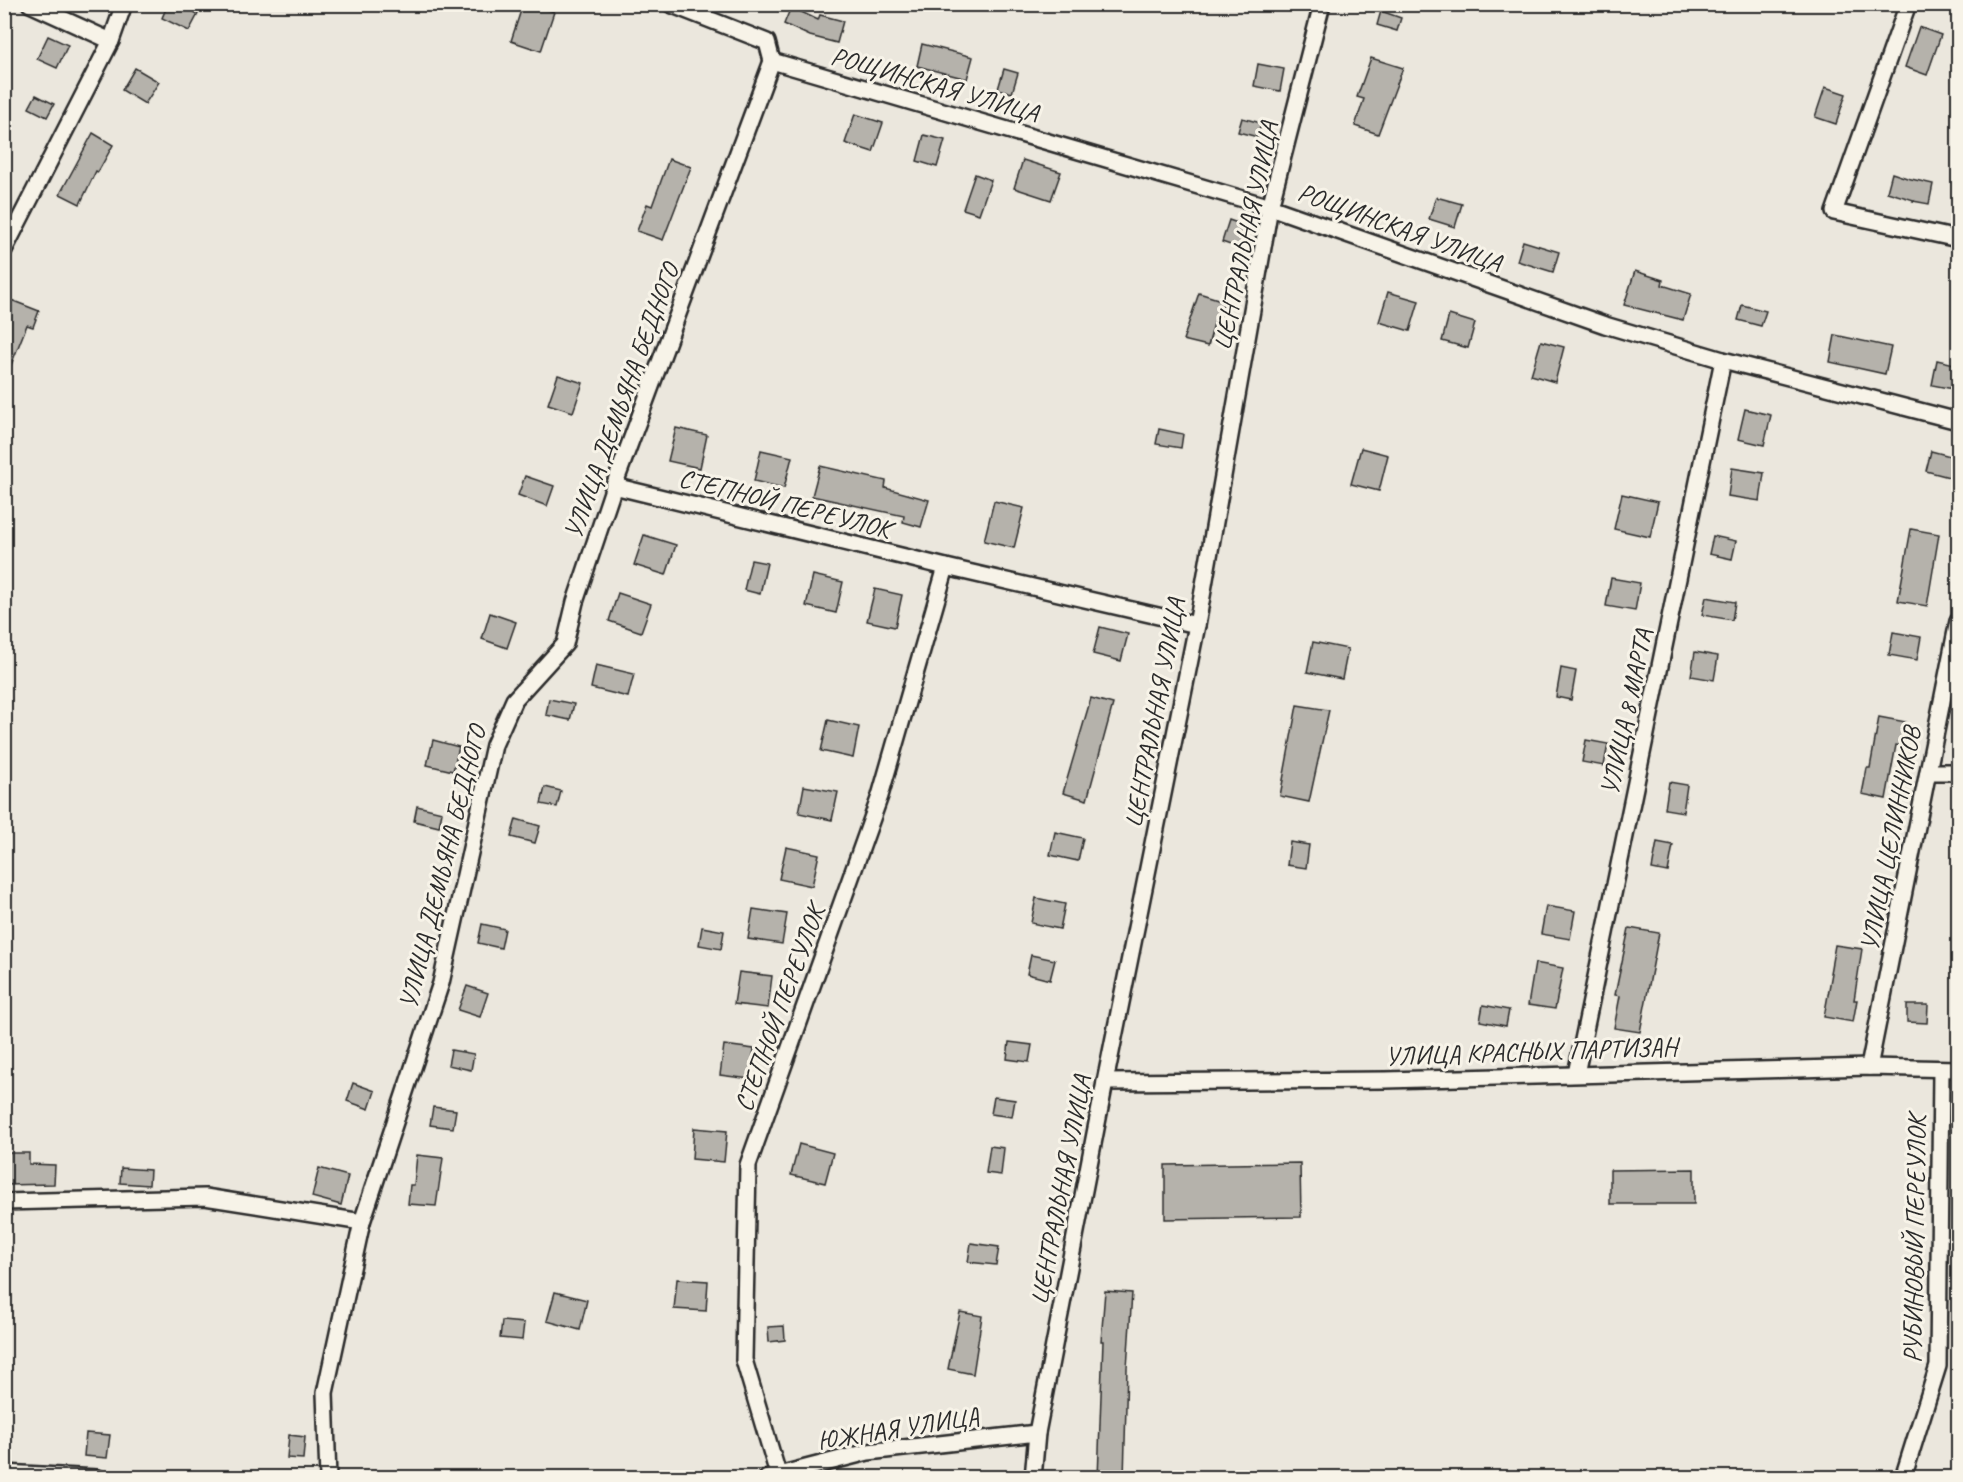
<svg xmlns="http://www.w3.org/2000/svg" width="1963" height="1482" font-family="Caveat,sans-serif">
<rect width="100%" height="100%" fill="#ebe7dd"/>
<filter id="ink" filterUnits="userSpaceOnUse"><feTurbulence type="fractalNoise" baseFrequency=".0167" numOctaves="2"/><feDisplacementMap in="SourceGraphic" scale="12" xChannelSelector="R" yChannelSelector="G"/><feConvolveMatrix kernelMatrix="1 2 1 2 8 2 1 2 1" color-interpolation-filters="sRGB"/></filter>
<g filter="url(#ink)">
<g fill="#b5b2ab" stroke="#2b2b2b" stroke-width="1.5">
<path d="M168,4h10l20,10 -9,17 -27,-13z"/>
<path d="M523,4h9l22,8 -13,39 -30,-10z"/>
<path d="M791,7l27,13 2,-5 23,6 -6,22 -27,-7 -26,-12z"/>
<path d="M1381,11l20,7 -4,13 -20,-6z"/>
<path d="M1919,27l22,8 -14,40 -22,-8z"/>
<path d="M48,36l20,9 -11,23 -20,-9z"/>
<path d="M922,44l51,13 -6,22 -50,-13z"/>
<path d="M1371,58l32,10 -25,66 -23,-8 9,-27 -7,-2z"/>
<path d="M1258,64l26,5 -4,22 -26,-5z"/>
<path d="M135,68l24,14 -14,22 -23,-14z"/>
<path d="M1004,69l14,4 -6,20 -14,-4z"/>
<path d="M1825,87l21,7 -10,30 -21,-7z"/>
<path d="M36,95l18,9 -7,13 -18,-9z"/>
<path d="M855,114l28,9 -10,29 -28,-9z"/>
<path d="M1242,118l19,5 -3,14 -20,-5z"/>
<path d="M93,133l20,12 -15,27 -2,-1 -16,33 -20,-10z"/>
<path d="M924,135l21,5 -8,27 -20,-6z"/>
<path d="M669,159l22,8 -28,73 -26,-9 10,-27 5,2z"/>
<path d="M1023,160l38,12 -10,28 -37,-12z"/>
<path d="M1892,173l15,5 26,6 -4,20 -16,-3 1,-1 -27,-8z"/>
<path d="M975,174l16,6 -12,34 -16,-5z"/>
<path d="M1436,197l26,7 -7,23 -26,-8z"/>
<path d="M1229,220l17,6 -7,22 -17,-6z"/>
<path d="M1523,241l36,11 -6,20 -36,-11z"/>
<path d="M1635,271l28,9 -1,5 29,9 -8,26 -59,-15z"/>
<path d="M1388,292l31,9 -9,30 -31,-9z"/>
<path d="M1199,293l25,8 -6,20 -3,-1 -7,26 -25,-6z"/>
<path d="M11,300l28,11 -6,16 -6,-2 -22,55 -1,-64z"/>
<path d="M1742,305l24,6 -5,15 -23,-6z"/>
<path d="M1449,315l26,8 -7,25 -26,-7z"/>
<path d="M1835,335l56,12 -6,27 -55,-12z"/>
<path d="M1541,341l23,6 -9,35 -24,-7z"/>
<path d="M1937,360l22,5v25l-27,-5z"/>
<path d="M558,375l25,8 -10,29 -25,-8z"/>
<path d="M1745,409l26,6 -7,30 -26,-6z"/>
<path d="M676,428l31,7 -7,33 -32,-7z"/>
<path d="M1159,429l24,5 -2,14 -25,-4z"/>
<path d="M1361,448l27,7 -9,36 -28,-7z"/>
<path d="M761,450l31,7 -8,31 -30,-7z"/>
<path d="M1931,451l27,7 -5,20 -27,-7z"/>
<path d="M820,466l66,15 -1,7 44,12 -8,27 -18,-5 1,-6 -92,-20z"/>
<path d="M1732,468l32,5 -4,28 -32,-5z"/>
<path d="M525,476l29,10 -7,20 -29,-11z"/>
<path d="M1622,494l36,8 -8,35 -36,-8z"/>
<path d="M994,501l30,7 -10,40 -30,-7z"/>
<path d="M1911,529l28,5 -12,72 -29,-5z"/>
<path d="M644,535l32,10 -10,30 -32,-10z"/>
<path d="M1713,536l23,5 -4,18 -23,-5z"/>
<path d="M751,560l16,3 -7,31 -16,-4z"/>
<path d="M813,575l30,7 -7,31 -30,-7z"/>
<path d="M1611,578l29,5 -5,28 -29,-5z"/>
<path d="M875,589l27,6 -7,32 -28,-6z"/>
<path d="M618,593l33,11 -10,28 -32,-11z"/>
<path d="M1706,597l29,5 -3,18 -30,-5z"/>
<path d="M490,613l26,9 -9,26 -25,-9z"/>
<path d="M1100,627l28,7 -7,27 -28,-7z"/>
<path d="M1893,632l28,5 -4,23 -28,-5z"/>
<path d="M1313,642l35,7 -6,30 -35,-7z"/>
<path d="M1695,652l23,4 -4,24 -23,-4z"/>
<path d="M596,665l38,9 -6,23 -37,-9z"/>
<path d="M1561,668l15,3 -5,29 -15,-3z"/>
<path d="M1091,698l22,6 -26,96 -24,-7z"/>
<path d="M549,699l25,5 -4,16 -24,-5z"/>
<path d="M1297,705l32,5 -20,92 -29,-6z"/>
<path d="M1879,717l27,5 -4,24 -6,-1 -10,54 -24,-5 5,-26h3z"/>
<path d="M828,720l31,7 -6,31 -32,-7z"/>
<path d="M433,740l26,7 -6,24 -26,-6z"/>
<path d="M1586,740l22,4 -4,22 -22,-4z"/>
<path d="M1669,782l18,3 -4,27 -18,-3z"/>
<path d="M804,786l34,6 -6,28 -33,-7z"/>
<path d="M545,787l16,4 -4,16 -16,-3z"/>
<path d="M417,806l25,6 -3,15 -25,-6z"/>
<path d="M516,819l24,7 -5,17 -24,-6z"/>
<path d="M1055,832l28,6 -5,23 -28,-6z"/>
<path d="M1290,842l19,3 -3,23 -19,-3z"/>
<path d="M1657,842l16,3 -5,27 -16,-3z"/>
<path d="M786,847l33,7 -7,32 -33,-7z"/>
<path d="M1036,898l29,6 -5,25 -29,-6z"/>
<path d="M1546,906l29,5 -5,28 -29,-5z"/>
<path d="M753,909l34,5 -5,30 -34,-5z"/>
<path d="M482,924l23,5 -4,19 -23,-5z"/>
<path d="M702,927l22,4 -3,18 -22,-4z"/>
<path d="M1629,928l30,5 -19,99 -26,-4 6,-32 -5,-1z"/>
<path d="M1835,945l27,4 -8,51h3l-4,22 -29,-5 8,-44h-2z"/>
<path d="M1031,955l24,5 -5,20 -23,-6z"/>
<path d="M1535,963l28,5 -8,41 -27,-4z"/>
<path d="M739,972l33,4 -4,32 -34,-4z"/>
<path d="M467,986l21,7 -8,24 -22,-7z"/>
<path d="M1483,1005l26,5 -3,16 -26,-5z"/>
<path d="M1907,1005h21l-1,18 -20,-1z"/>
<path d="M1009,1042l23,3 -3,17 -22,-3z"/>
<path d="M724,1045l30,4 -4,30 -30,-4z"/>
<path d="M451,1050l23,4 -3,16 -23,-5z"/>
<path d="M353,1083l22,8 -6,18 -22,-8z"/>
<path d="M994,1097l21,3 -3,17 -21,-3z"/>
<path d="M433,1107l23,3 -3,18 -23,-3z"/>
<path d="M694,1128l33,3 -3,31 -32,-3z"/>
<path d="M799,1144l34,9 -8,30 -34,-8z"/>
<path d="M990,1146l14,2 -3,27 -15,-2z"/>
<path d="M4,1153h25v11l26,1 -1,19 -50,1z"/>
<path d="M417,1155l26,3 -7,48 -28,-2 2,-19h4z"/>
<path d="M1300,1163l1,54 -136,2v-54z"/>
<path d="M121,1168l29,2 -1,15 -29,-2z"/>
<path d="M319,1168l29,8 -7,29 -29,-8z"/>
<path d="M1694,1169v35h-84v-34z"/>
<path d="M971,1243l28,4 -3,18 -28,-3z"/>
<path d="M677,1279l31,2 -2,30 -32,-2z"/>
<path d="M1105,1291l27,2 -5,75 -3,110h-26l5,-137h-2z"/>
<path d="M555,1292l32,8 -7,30 -33,-9z"/>
<path d="M960,1312l22,4 -9,58 -25,-5z"/>
<path d="M502,1321l22,2 -2,17 -22,-2z"/>
<path d="M784,1326l1,14 -16,2 -1,-15z"/>
<path d="M86,1433l24,2 -3,23 -23,-2z"/>
<path d="M289,1435l16,2 -2,22 -16,-1z"/>
</g>
<g fill="none" stroke-linecap="round" stroke-linejoin="round">
<defs>
<g id="minor">
<path d="M30,4l81,37"/>
<path d="M670,4l97,38 5,19 498,146 335,118 118,35 235,61"/>
<path d="M1908,4l-74,208 124,27"/>
<path d="M4,250l107,-209 13,-37"/>
<path d="M614,486l332,81 251,58"/>
<path d="M1928,772h30"/>
<path d="M1869,1067l89,-446"/>
<path d="M1576,1074l147,-714"/>
<path d="M1105,1082l281,-2 483,-13 89,2"/>
<path d="M4,1202l201,-5 157,25"/>
<path d="M4,1473l94,5"/>
<path d="M778,1474l-34,-114 4,-195 132,-369 66,-229"/>
<path d="M328,1478l-3,-85 37,-171 79,-239 53,-238 20,-45 51,-56 10,-42 39,-116 158,-425"/>
<path d="M767,1478l101,-26 169,-19"/>
<path d="M1033,1478l4,-45 68,-351 92,-457 73,-418 52,-203"/>
<path d="M1903,1478l35,-112 3,-297"/>
</g>
</defs>
<use href="#minor" stroke="#2b2b2b" stroke-width="20"/>
<use href="#minor" stroke="#f7f3e8" stroke-width="15"/>
</g>
</g>
<g text-anchor="middle" stroke-width="6" stroke-linejoin="round" paint-order="stroke">
<g font-size="26" fill="#2b2b2b" stroke="#f7f3e8">
<text transform="translate(935 84) rotate(16)" y="9">РОЩИНСКАЯ УЛИЦА</text>
<text transform="translate(1400 227) rotate(20)" y="9">РОЩИНСКАЯ УЛИЦА</text>
<text transform="translate(1245 236) rotate(-78)" y="9">ЦЕНТРАЛЬНАЯ УЛИЦА</text>
<text transform="translate(621 401) rotate(-70)" y="9">УЛИЦА ДЕМЬЯНА БЕДНОГО</text>
<text transform="translate(785 503) rotate(14)" y="9">СТЕПНОЙ ПЕРЕУЛОК</text>
<text transform="translate(1626 712) rotate(-78)" y="9">УЛИЦА 8 МАРТА</text>
<text transform="translate(1154 713) rotate(-79)" y="9">ЦЕНТРАЛЬНАЯ УЛИЦА</text>
<text transform="translate(1890 839) rotate(-79)" y="9">УЛИЦА ЦЕЛИННИКОВ</text>
<text transform="translate(442 867) rotate(-76)" y="9">УЛИЦА ДЕМЬЯНА БЕДНОГО</text>
<text transform="translate(779 1008) rotate(-70)" y="9">СТЕПНОЙ ПЕРЕУЛОК</text>
<text transform="translate(1531 1051) rotate(-2)" y="9">УЛИЦА КРАСНЫХ ПАРТИЗАН</text>
<text transform="translate(1060 1190) rotate(-79)" y="9">ЦЕНТРАЛЬНАЯ УЛИЦА</text>
<text transform="translate(1914 1239) rotate(-89)" y="9">РУБИНОВЫЙ ПЕРЕУЛОК</text>
<text transform="translate(898 1428) rotate(-9)" y="9">ЮЖНАЯ УЛИЦА</text>
</g>
</g>
<rect width="1963" height="1482" fill="none" stroke="#f7f3e8" stroke-width="24"/>
<rect x="12" y="12" width="1939" height="1458" fill="none" stroke="#2b2b2b" stroke-width="2" filter="url(#ink)"/>
</svg>
